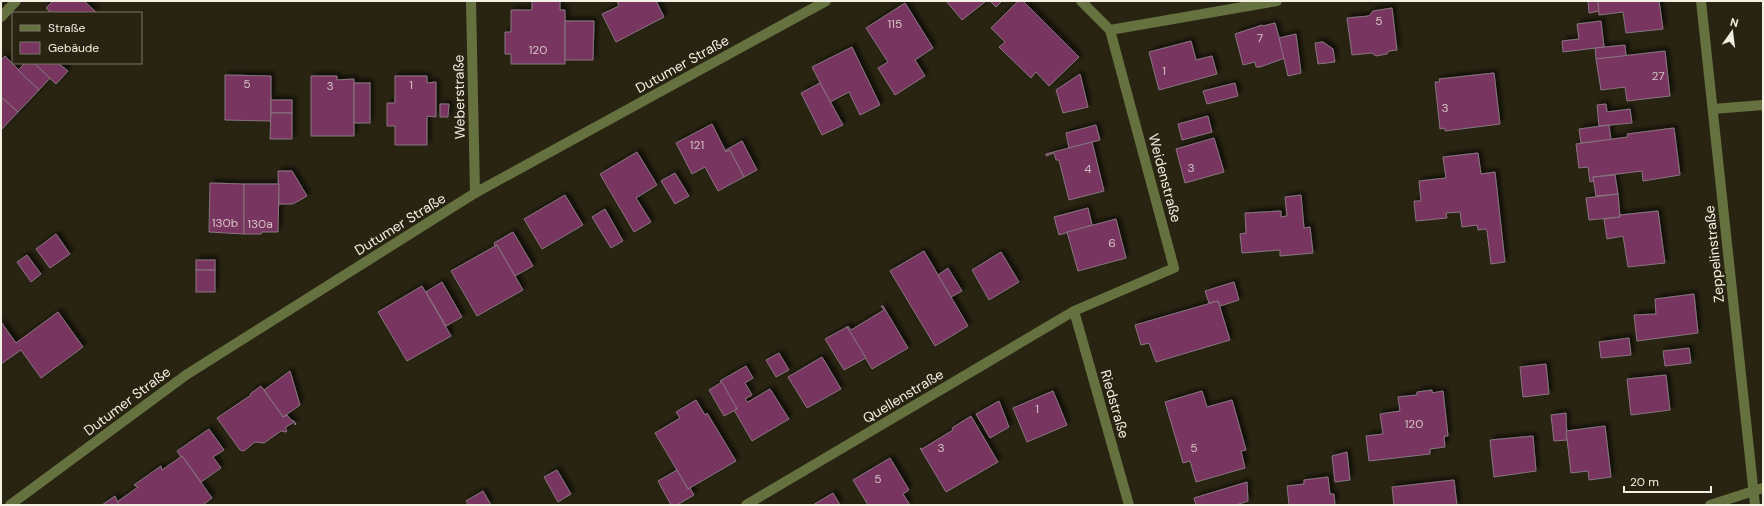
<svg xmlns="http://www.w3.org/2000/svg" width="1764" height="506" font-family="'DM Sans',sans-serif">
<defs>
<filter id="shadow"><feDropShadow dx="3.5" dy="-3.5" stdDeviation="2" flood-color="#0009"/></filter>
</defs>
<rect width="100%" height="100%" fill="#292412"/>
<g fill="#783660" stroke="#897480" filter="url(#shadow)">
<path d="M53,1h31l13,12h-46l-5,-5z"/>
<path d="M532,1h28v9h5v54h-54v-10h-6v-22h6v-22h21z"/>
<path d="M617,1h39l8,16 -48,25 -14,-28 17,-8z"/>
<path d="M946,1h40l-24,19z"/>
<path d="M990,1h12l-6,6z"/>
<path d="M1018,1h5l56,56 -30,29 -13,-14 -5,6 -32,-31 6,-5 -14,-14z"/>
<path d="M1588,1h10l1,10 -10,2z"/>
<path d="M1598,1h61l4,28 -37,4 -3,-21 -24,3z"/>
<path d="M905,3l28,45 -18,12 10,16 -30,19 -17,-27 10,-6 -22,-34z"/>
<path d="M1392,8l5,42 -8,1 -2,3 -11,2 -4,-3 -20,2 -5,-37 22,-2 4,-5z"/>
<path d="M565,21h29l-1,39h-28z"/>
<path d="M1601,21l3,26 -41,5 -1,-11 17,-2 -2,-15z"/>
<path d="M1275,23l10,35 -25,9h-4l-1,-5 -12,3 -8,-31 27,-9 1,1z"/>
<path d="M1296,34l5,39 -13,3 -9,-38z"/>
<path d="M1191,41l5,19 16,-4 5,18 -58,16 -10,-38z"/>
<path d="M1323,42l10,7 2,13 -17,2 -3,-21z"/>
<path d="M1625,45l1,11 -30,3 -1,-11z"/>
<path d="M852,47l28,58 -20,10 -11,-23 -19,10 -18,-35z"/>
<path d="M1665,51l5,45 -43,5 -2,-14 -24,3 -5,-31z"/>
<path d="M5,56l34,34 -21,22 -17,-15v-37z"/>
<path d="M25,63h9l16,15 -11,12 -21,-20z"/>
<path d="M34,63h24l10,8 -12,13z"/>
<path d="M1494,73l6,51 -55,7v-3l-5,1 -5,-47h5l-1,-3z"/>
<path d="M1080,74l8,33 -25,6 -7,-23z"/>
<path d="M225,75l46,1v45l-46,-1z"/>
<path d="M311,76h26v4l17,-1v57h-43z"/>
<path d="M395,76h32v7l9,-1v35l-9,-1v29h-32v-19h-8v-23h8z"/>
<rect x="354" y="83" width="16" height="40"/>
<path d="M820,83l23,42 -21,10 -21,-42z"/>
<path d="M1235,83l3,13 -31,8 -4,-13z"/>
<path d="M1,97l17,15 -17,18z"/>
<rect x="271" y="100" width="21" height="13"/>
<path d="M440,104h9l-1,13h-8z"/>
<path d="M1606,104l1,8 23,-3 2,14 -33,3 -2,-21z"/>
<path d="M271,113h21v26h-22z"/>
<path d="M1208,116l4,16 -30,8 -4,-16z"/>
<path d="M712,124l14,28 4,-2 14,27 -26,14 -13,-24 -13,7 -16,-31z"/>
<path d="M1096,125l4,15 -31,8 -3,-15z"/>
<path d="M1609,125l2,15 -30,3 -2,-14z"/>
<path d="M1674,128l6,47 -37,6 -1,-10 -49,6 1,4 -4,1 -2,-15 -9,1 -3,-24 52,-7 -1,-3z"/>
<path d="M1214,138l10,34 -39,11 -9,-34z"/>
<path d="M742,141l15,29 -13,7 -14,-27 -4,2v-2z"/>
<path d="M1092,142l12,49 -35,9 -10,-40h-3l-2,-7 -8,3v-2z"/>
<path d="M637,152l20,33 -21,13 15,24 -17,10 -34,-58z"/>
<path d="M1478,153l3,21 14,-2 10,90 -14,2 -4,-33 -2,-2 -7,1 -1,-5 -15,2 -2,-15 -14,1 1,5 -31,3 -2,-20h7l-2,-20 27,-3 -3,-21z"/>
<path d="M278,171h14l15,25 -14,8h-14z"/>
<path d="M675,173l14,23 -14,8 -14,-23z"/>
<path d="M1615,175l3,19 -22,2 -3,-19z"/>
<path d="M210,183l34,1v50l-35,-2z"/>
<path d="M244,184h35l-1,48h-16l-1,2h-17z"/>
<path d="M1618,194l2,23 -31,3 -3,-22z"/>
<path d="M565,195l18,30 -41,24 -18,-30z"/>
<path d="M1301,195l3,33 6,-1 3,26 -33,3v-6l-38,3 -2,-19 6,-1 -1,-20 36,-2v6l6,-1 -2,-19z"/>
<path d="M1088,208l4,17 -33,10 -5,-18z"/>
<path d="M605,209l18,32 -12,7 -19,-31z"/>
<path d="M1658,211l7,52 -37,4 -5,-31 -16,3 -3,-20 16,-2v-2z"/>
<path d="M1116,219l10,39 -48,13 -11,-39z"/>
<path d="M513,232l20,34 -18,10 -18,-31 -2,1 -1,-3z"/>
<path d="M56,234l14,20 -20,14 -14,-19z"/>
<path d="M497,245l26,45 -46,26 -26,-45z"/>
<path d="M924,251l44,75 -33,20 -45,-75z"/>
<path d="M1001,252l18,30 -30,18 -17,-30z"/>
<path d="M27,255l14,19 -10,8 -14,-20z"/>
<rect x="196" y="260" width="19" height="10"/>
<path d="M948,268l14,23 -11,6 -13,-22z"/>
<rect x="196" y="270" width="19" height="22"/>
<path d="M442,282l20,35 -16,9 -20,-34z"/>
<path d="M1234,282l5,18 -19,6 -2,-5 -9,2 -4,-12z"/>
<path d="M422,286l29,50 -44,25 -29,-49z"/>
<path d="M1694,294l4,39 -61,8 -3,-26 22,-1 -1,-15z"/>
<path d="M1218,301l12,39 -74,22 -7,-19 -8,2 -6,-20z"/>
<path d="M881,306h2l25,42 -36,21 -25,-42 1,-1 3,4 33,-20z"/>
<path d="M58,312l25,35 -42,31 -20,-28 -20,14v-42l15,21z"/>
<path d="M847,327l19,31 -22,12 -19,-31z"/>
<path d="M1629,338l2,17 -30,3 -2,-16z"/>
<path d="M1689,348l2,15 -26,3 -2,-15z"/>
<path d="M779,353l10,17 -13,7 -10,-17z"/>
<path d="M822,357l19,32 -34,19 -19,-31z"/>
<path d="M1546,364l3,30 -26,3 -3,-30z"/>
<path d="M746,366l7,12 -8,5 7,12 -7,4 3,3 22,-13 19,30 -37,22 -18,-31 3,-1 -17,-28z"/>
<path d="M290,371l10,34 -17,12 -19,-27z"/>
<path d="M1666,375l4,35 -39,5 -4,-36z"/>
<path d="M722,382l15,27 -13,7 -15,-26z"/>
<path d="M261,386l22,31 4,-2 5,6 1,-1 3,4 -1,1 -1,-3 -9,6 2,3 -1,1 -5,-1 -17,12 -9,-1 -11,9 -4,-1 -23,-32 34,-23 -1,-1z"/>
<path d="M1432,390v3l11,-2 5,45h-4l1,11 -15,2v5l-61,7 -3,-25 17,-2 -3,-20 20,-3 -2,-14 19,-2v-3z"/>
<path d="M1053,391l14,34 -40,17 -14,-34z"/>
<path d="M1202,391l5,16 25,-7 14,50 -5,1 4,17 -49,14 -6,-21 -7,2 -18,-61z"/>
<path d="M696,400l9,15 2,-2 29,48 -48,28 -33,-56 25,-15 -4,-6z"/>
<path d="M999,401l10,26 -19,11 -14,-24z"/>
<path d="M1566,413l1,27 -13,1 -3,-26z"/>
<path d="M971,416l27,46 -52,30 -26,-44 2,1 31,-19 -1,-2z"/>
<path d="M1605,426l6,51 -22,3 -1,-9 -17,2 -5,-42z"/>
<path d="M209,429l15,21 -11,7 8,11 -20,14 -19,-26 -1,1 -4,-6z"/>
<path d="M1533,436l3,35 -42,6 -4,-37z"/>
<path d="M1347,452l3,28 -15,2 -3,-26z"/>
<path d="M182,456l30,42 -9,7h-84l-2,-3 21,-15 -4,-2 27,-19 1,4z"/>
<path d="M890,458l19,32 -6,4 7,11h-42l-15,-25z"/>
<path d="M557,470l14,24 -13,8 -14,-25z"/>
<path d="M677,470l11,19 2,-1 4,7 -17,10h-6l-13,-24z"/>
<path d="M1328,477l2,17h4l1,11h-46l-2,-19 17,-2v-4z"/>
<path d="M1454,480l3,25h-63l-2,-18z"/>
<path d="M1247,482l1,19 -12,4h-40l-2,-7z"/>
<path d="M483,491l8,14h-22l-3,-4z"/>
<path d="M833,493l7,12h-27z"/>
<path d="M115,496l4,9h-17z"/>
</g>
<g fill="none" stroke-linecap="round" stroke-linejoin="round">
<path stroke="#657240" stroke-width="10" d="M1713,109l50,-4"/>
<g stroke="#657240" stroke-width="10">
<path d="M471,1l4,192"/>
<path d="M1701,1l54,504"/>
<path d="M1,17l15,-16"/>
<path d="M1110,30l167,-29"/>
<path d="M1074,311l55,194"/>
<path d="M10,505l176,-130 289,-182 351,-192"/>
<path d="M746,505l328,-194 100,-43 -64,-238 -29,-29"/>
<path d="M1710,505l53,-17"/>
</g>
</g>
<g text-anchor="middle" stroke-width="3.5" stroke-linejoin="round" paint-order="stroke">
<g font-size="12" fill="#d4c2c3">
<text x="1379" y="25">5</text>
<text x="895" y="28">115</text>
<text x="1260" y="42">7</text>
<text x="538" y="54">120</text>
<text x="1164" y="75">1</text>
<text x="1658" y="80">27</text>
<text x="247" y="88">5</text>
<text x="411" y="89">1</text>
<text x="330" y="90">3</text>
<text x="1445" y="112">3</text>
<text x="697" y="149">121</text>
<text x="1191" y="172">3</text>
<text x="1088" y="173">4</text>
<text x="225" y="227">130b</text>
<text x="260" y="228">130a</text>
<text x="1112" y="247">6</text>
<text x="1037" y="413">1</text>
<text x="1414" y="428">120</text>
<text x="941" y="452">3</text>
<text x="1194" y="452">5</text>
<text x="878" y="483">5</text>
</g>
<g font-size="14" fill="#f3f0e4" stroke="#292412">
<text transform="translate(682 64) rotate(-29)" y="5">Dutumer Straße</text>
<text transform="translate(459 97) rotate(-91)" y="5">Weberstraße</text>
<text transform="translate(1165 178) rotate(75)" y="5">Weidenstraße</text>
<text transform="translate(400 224) rotate(-32)" y="5">Dutumer Straße</text>
<text transform="translate(1714 254) rotate(-96)" y="5">Zeppelinstraße</text>
<text transform="translate(903 396) rotate(-31)" y="5">Quellenstraße</text>
<text transform="translate(127 401) rotate(-37)" y="5">Dutumer Straße</text>
<text transform="translate(1115 404) rotate(74)" y="5">Riedstraße</text>
</g>
</g>
<rect width="1764" height="506" fill="none" stroke="#f3f0e4" stroke-width="4"/>
<rect x="12" y="12" width="130" height="52" fill="#292412" stroke="#7a7666"/>
<rect x="20" y="25" width="20" height="6" fill="#657240" stroke="#7a7666"/>
<text x="48" y="32" font-size="12" fill="#f3f0e4">Straße</text>
<rect x="20" y="42" width="20" height="12" fill="#783660" stroke="#7a7666"/>
<text x="48" y="52" font-size="12" fill="#f3f0e4">Gebäude</text>
<g transform="translate(1732 32) rotate(14)" stroke="#292412" stroke-width="3" paint-order="stroke">
<path d="M0-3L7 15L0 10L-7 15Z" fill="#f3f0e4"/>
<text y="-6" font-size="11" font-weight="bold" text-anchor="middle" fill="#f3f0e4">N</text>
</g>
<path d="M1624 486v6h87v-6" fill="none" stroke="#f3f0e4" stroke-width="2"/>
<text x="1630" y="486" font-size="12" fill="#f3f0e4" stroke="#292412" stroke-width="3" paint-order="stroke">20 m</text>
</svg>
